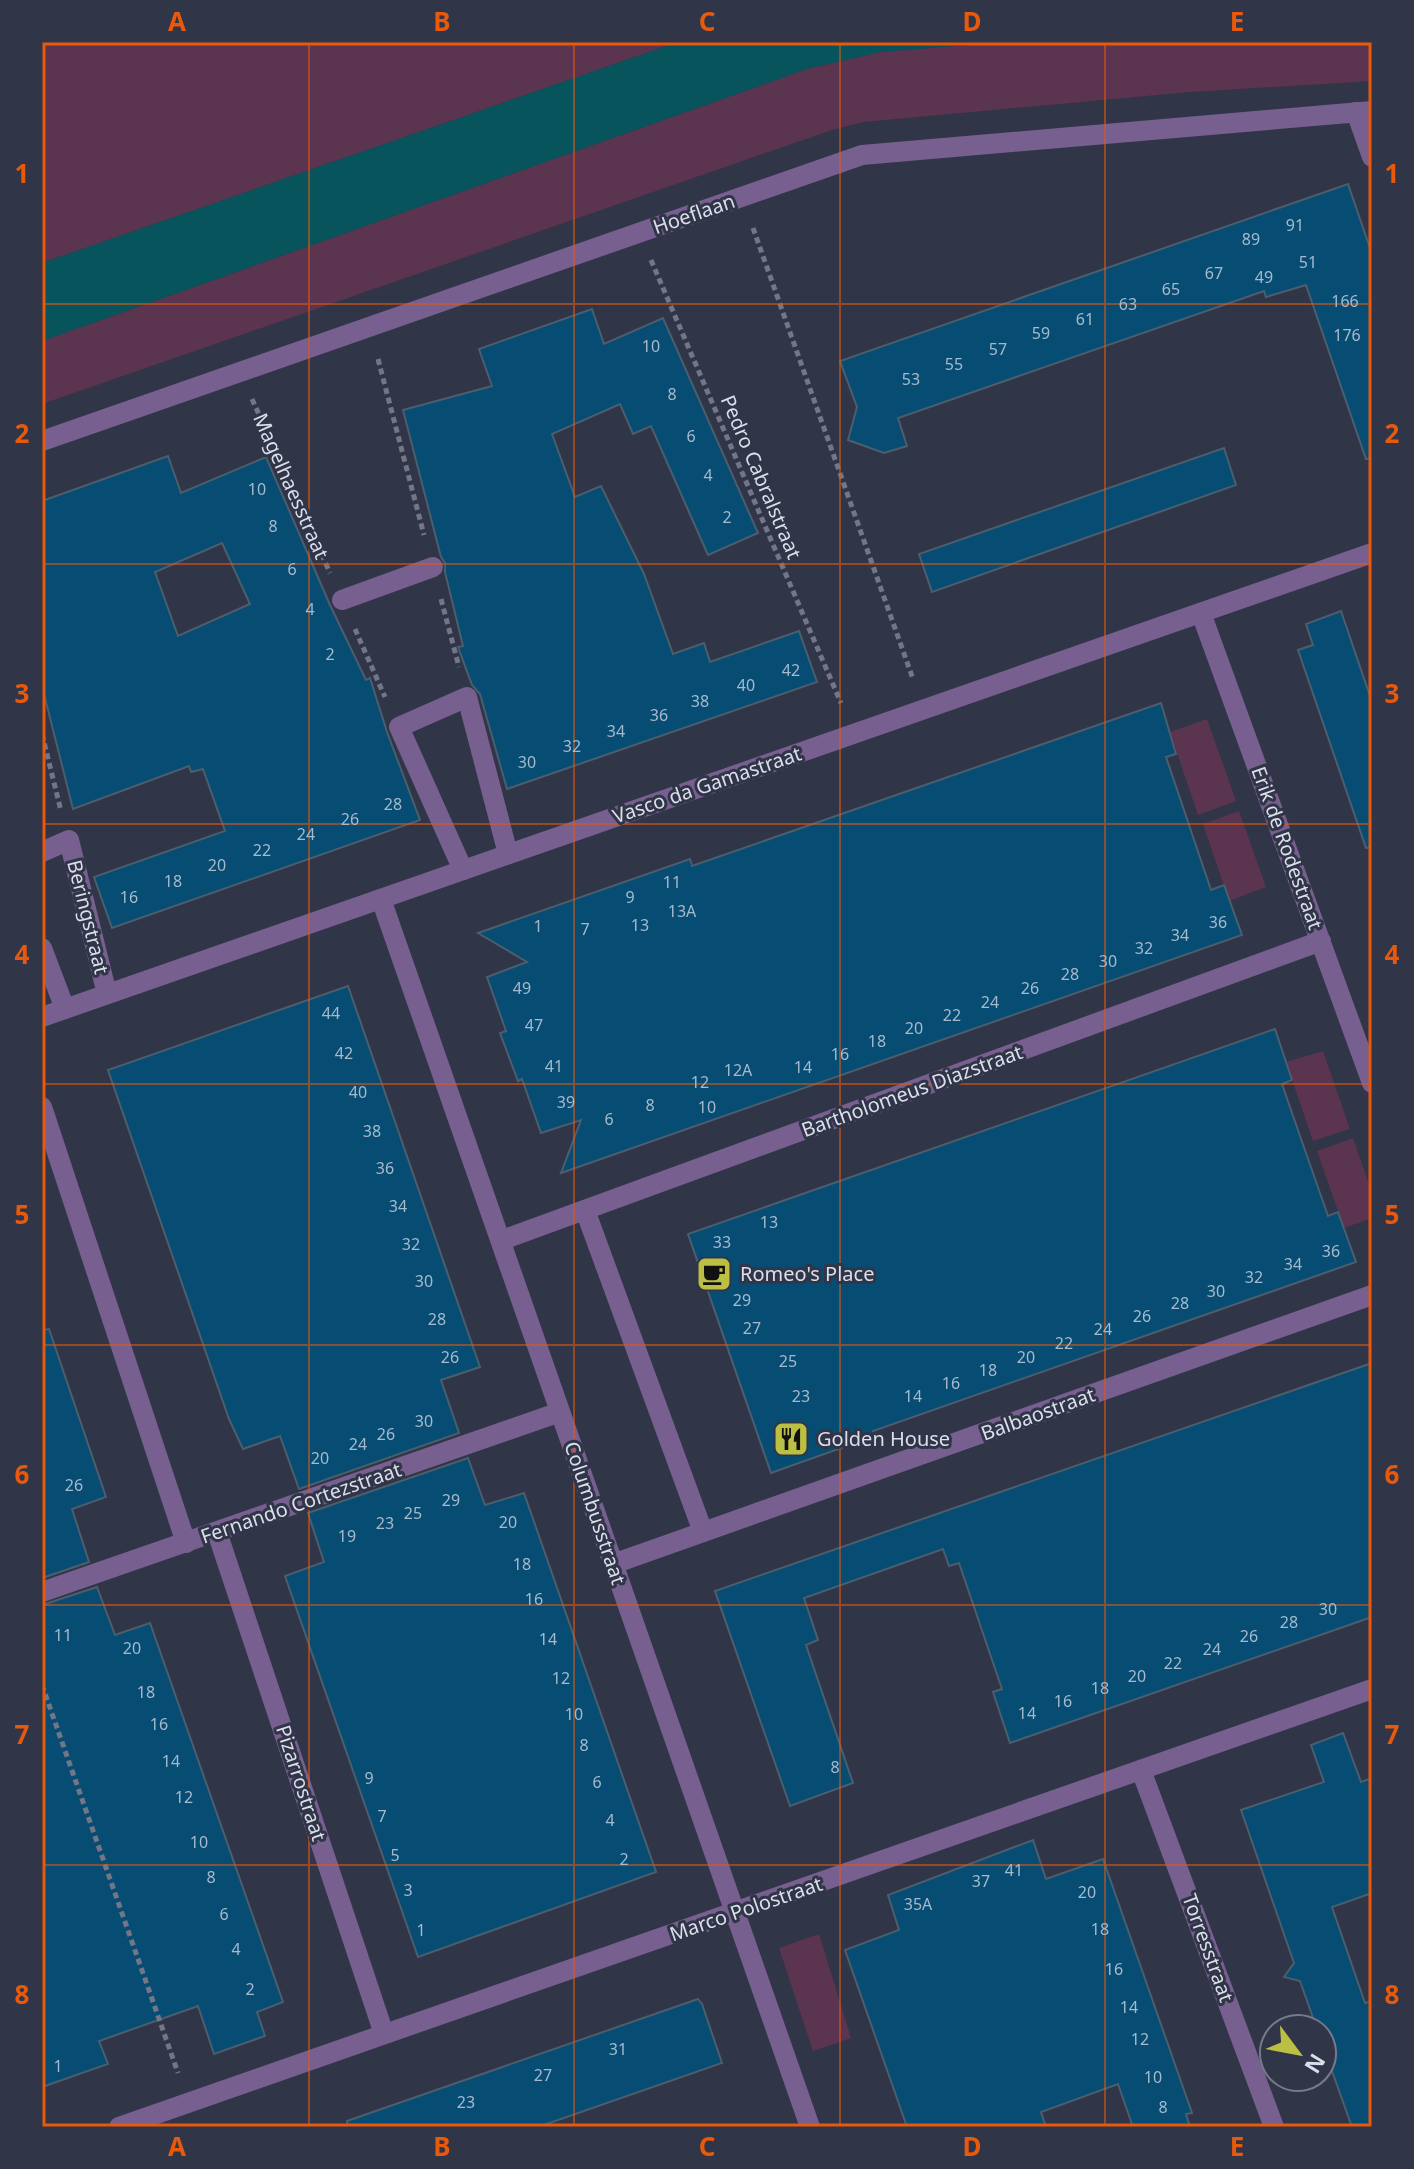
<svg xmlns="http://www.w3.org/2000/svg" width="1414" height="2169" font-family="'Noto Sans',sans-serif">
<rect width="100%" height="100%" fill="#313548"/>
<g fill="#5b344f">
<path d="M42,42h636l-636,221z"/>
<path d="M1003,42h369v39l-182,11 -327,30 -31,8 -790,274v-63l765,-272 73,-17z"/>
<path d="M1207,719l29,82 -38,14 -28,-83z"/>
<path d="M1239,811l27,76 -37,14 -26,-77z"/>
<path d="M1323,1051l27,78 -37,12 -27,-79z"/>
<path d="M1353,1138l19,55v25l-28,10 -27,-77z"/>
<path d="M819,1934l32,104 -38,13 -34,-103z"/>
</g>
<path fill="#08545d" d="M678,42h325l-123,10 -73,17 -765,272v-78z"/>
<g fill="#074c73" stroke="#4b5e6d" stroke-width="2" fill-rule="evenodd">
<path d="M1348,184l24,70v204l-6,1 -60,-174 -40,12 -2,-6 -366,127 9,28 -23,7 -36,-13 9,-33 -17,-46z"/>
<path d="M592,309l12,35 59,-26 95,215 -50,22 -57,-129 -18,8 -13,-30 -68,30 23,63 26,-11 43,88 29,80 31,-11 6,19 89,-31 18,51 -310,107 -27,-95 -8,-9 -14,-38 5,-1 -18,-74v-9l-4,-6 -38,-147 89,-24 -13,-37z"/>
<path d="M1224,448l12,37 -304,107 -13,-38z"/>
<path d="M168,456l13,37 85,-36 64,148 36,75 4,-2 17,54 33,88 -308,108 -18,-51 131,-46 -22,-62 -12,3 -2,-6 -116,43 -31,-123v-185zM222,543l28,61 -72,32 -23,-64z"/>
<path d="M1341,611l31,91v145l-6,1 -68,-198 15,-5 -7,-21z"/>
<path d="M1161,703l15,51 -10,3 45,133 13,-5 18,50 -681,238 20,-53 -40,13 -19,-54 -4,2 -18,-48 6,-2 -19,-54 40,-15 -49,-29 212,-74 2,7z"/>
<path d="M348,986l132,381 -39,13 18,53 -160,56 -19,-53 -37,13 -14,-30 -121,-349z"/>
<path d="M1275,1029l17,51 -10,4 18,52 28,80 10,-4 18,50 -483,169 2,5 -104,37 -83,-239z"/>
<path d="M49,1329l57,168 -34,12 17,53 -47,16v-248z"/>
<path d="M1372,1363v254l-362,126 -17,-51 9,-3 -43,-126 -10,3 -6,-17 -139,49 14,42 -12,5 47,138 -63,23 -75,-215z"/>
<path d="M468,1458l17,47 39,-12 132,379 -238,85 -133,-381 39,-14 -16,-49z"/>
<path d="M97,1587l18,48 35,-12 133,379 -26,10 8,24 -51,18 -16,-48 -99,35 9,23 -66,23v-482z"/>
<path d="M1343,1733l18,49 11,-4v115l-40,14 33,96 7,-2v126h-20l-30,-84v-14h-5l-17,-48 -16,-4 10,-14 -53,-153 83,-28 -13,-37z"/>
<path d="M1033,1840l13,39 57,-20 89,254 -6,1 4,13h-57l-15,-43 -77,28 5,15h-139l-62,-177 54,-20 -11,-35z"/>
<path d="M698,1999l4,5 20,59 -184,64h-190l-1,-6z"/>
</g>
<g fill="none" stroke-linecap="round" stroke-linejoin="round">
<g stroke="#737687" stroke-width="5" stroke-dasharray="6 4" stroke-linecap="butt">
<path d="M753,228l160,451"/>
<path d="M651,260l190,443"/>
<path d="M378,359l46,176"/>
<path d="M252,399l78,174"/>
<path d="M441,599l18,68"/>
<path d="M355,629l30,68"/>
<path d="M42,734l19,77"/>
<path d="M42,1685l136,388"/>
</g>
<g stroke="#775f8f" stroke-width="20">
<path d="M1356,112l16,45"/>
<path d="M42,441l820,-286 510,-44"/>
<path d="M342,600l91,-33"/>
<path d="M1201,613l171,470"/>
<path d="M42,852l27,-12 38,154"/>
<path d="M463,870l-64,-143 68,-30 41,157"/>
<path d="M381,899l429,1228"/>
<path d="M42,948l23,61"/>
<path d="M42,1017l1330,-464"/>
<path d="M42,1107l144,436"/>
<path d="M585,1210l118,322"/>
<path d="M502,1240l819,-299"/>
<path d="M217,1532l167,502"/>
<path d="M613,1564l759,-269"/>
<path d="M42,1592l518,-180"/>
<path d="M1141,1770l133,357"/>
<path d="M119,2127l1253,-438"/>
</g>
</g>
<path fill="none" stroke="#e8590c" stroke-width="2" stroke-opacity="0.55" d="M309,42v2085M574,42v2085M840,42v2085M1105,42v2085M42,304h1330M42,564h1330M42,824h1330M42,1084h1330M42,1345h1330M42,1605h1330M42,1865h1330"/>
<defs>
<symbol id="cafe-square" viewBox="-11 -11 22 22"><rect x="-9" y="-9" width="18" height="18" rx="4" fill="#bbc044" stroke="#313548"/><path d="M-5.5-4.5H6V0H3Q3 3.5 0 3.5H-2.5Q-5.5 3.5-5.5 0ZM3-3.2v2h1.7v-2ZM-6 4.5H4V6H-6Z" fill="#111"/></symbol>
<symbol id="restaurant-square" viewBox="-11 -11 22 22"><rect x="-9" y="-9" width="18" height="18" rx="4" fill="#bbc044" stroke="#313548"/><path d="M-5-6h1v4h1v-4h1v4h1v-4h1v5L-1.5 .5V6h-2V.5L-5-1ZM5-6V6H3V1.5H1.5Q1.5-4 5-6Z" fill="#111"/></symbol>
</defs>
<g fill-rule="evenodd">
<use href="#cafe-square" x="694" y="1254" width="40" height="40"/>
<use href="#restaurant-square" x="771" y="1419" width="40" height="40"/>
</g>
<g text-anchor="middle" stroke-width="6" stroke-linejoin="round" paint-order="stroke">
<g font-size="16" fill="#a6bacd">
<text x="1295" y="231">91</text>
<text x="1251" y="245">89</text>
<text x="1308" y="268">51</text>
<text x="1214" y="279">67</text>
<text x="1264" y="283">49</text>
<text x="1171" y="295">65</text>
<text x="1345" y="307">166</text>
<text x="1128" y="310">63</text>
<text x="1085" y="325">61</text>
<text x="1041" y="339">59</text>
<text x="1347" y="341">176</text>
<text x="651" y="352">10</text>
<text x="998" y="355">57</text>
<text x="954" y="370">55</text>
<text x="911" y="385">53</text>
<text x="672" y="400">8</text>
<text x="691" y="442">6</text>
<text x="708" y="481">4</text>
<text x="257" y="495">10</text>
<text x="727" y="523">2</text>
<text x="273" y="532">8</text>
<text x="292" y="575">6</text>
<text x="310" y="615">4</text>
<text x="330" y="660">2</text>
<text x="791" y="676">42</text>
<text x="746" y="691">40</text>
<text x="700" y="707">38</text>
<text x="659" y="721">36</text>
<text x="616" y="737">34</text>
<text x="572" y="752">32</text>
<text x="527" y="768">30</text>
<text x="393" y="810">28</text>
<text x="350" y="825">26</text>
<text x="306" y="840">24</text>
<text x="262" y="856">22</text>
<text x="217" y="871">20</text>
<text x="173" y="887">18</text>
<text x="672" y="888">11</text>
<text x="129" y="903">16</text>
<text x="630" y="903">9</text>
<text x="682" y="917">13A</text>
<text x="1218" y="928">36</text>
<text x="640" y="931">13</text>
<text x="538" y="932">1</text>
<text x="585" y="935">7</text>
<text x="1180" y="941">34</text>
<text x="1144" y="954">32</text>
<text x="1108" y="967">30</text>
<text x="1070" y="980">28</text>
<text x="522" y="994">49</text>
<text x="1030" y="994">26</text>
<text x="990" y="1008">24</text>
<text x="331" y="1019">44</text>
<text x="952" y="1021">22</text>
<text x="534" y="1031">47</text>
<text x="914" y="1034">20</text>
<text x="877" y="1047">18</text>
<text x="344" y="1059">42</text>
<text x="840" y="1060">16</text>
<text x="554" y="1072">41</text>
<text x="803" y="1073">14</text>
<text x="738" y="1076">12A</text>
<text x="700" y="1088">12</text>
<text x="358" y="1098">40</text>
<text x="566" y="1108">39</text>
<text x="650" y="1111">8</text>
<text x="707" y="1113">10</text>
<text x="609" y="1125">6</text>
<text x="372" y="1137">38</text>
<text x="385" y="1174">36</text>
<text x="398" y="1212">34</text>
<text x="769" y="1228">13</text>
<text x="722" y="1248">33</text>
<text x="411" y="1250">32</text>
<text x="1331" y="1257">36</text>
<text x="1293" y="1270">34</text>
<text x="1254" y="1283">32</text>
<text x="424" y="1287">30</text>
<text x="1216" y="1297">30</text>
<text x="742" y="1306">29</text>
<text x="1180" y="1309">28</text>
<text x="1142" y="1322">26</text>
<text x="437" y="1325">28</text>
<text x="752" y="1334">27</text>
<text x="1103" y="1335">24</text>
<text x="1064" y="1349">22</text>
<text x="450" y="1363">26</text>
<text x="1026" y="1363">20</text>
<text x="788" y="1367">25</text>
<text x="988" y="1376">18</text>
<text x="951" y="1389">16</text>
<text x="801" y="1402">23</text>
<text x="913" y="1402">14</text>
<text x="424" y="1427">30</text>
<text x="386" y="1440">26</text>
<text x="358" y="1450">24</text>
<text x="320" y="1464">20</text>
<text x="74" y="1491">26</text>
<text x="451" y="1506">29</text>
<text x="413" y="1519">25</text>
<text x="508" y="1528">20</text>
<text x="385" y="1529">23</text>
<text x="347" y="1542">19</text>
<text x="522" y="1570">18</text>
<text x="534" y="1605">16</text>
<text x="1328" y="1615">30</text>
<text x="1289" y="1628">28</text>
<text x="63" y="1641">11</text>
<text x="1249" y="1642">26</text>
<text x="548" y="1645">14</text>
<text x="132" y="1654">20</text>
<text x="1212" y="1655">24</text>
<text x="1173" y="1669">22</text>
<text x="1137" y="1682">20</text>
<text x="561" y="1684">12</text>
<text x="1100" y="1694">18</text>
<text x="146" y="1698">18</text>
<text x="1063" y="1707">16</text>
<text x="1027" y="1719">14</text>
<text x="574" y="1720">10</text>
<text x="159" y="1730">16</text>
<text x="584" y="1751">8</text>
<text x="171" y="1767">14</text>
<text x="835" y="1773">8</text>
<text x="369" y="1784">9</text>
<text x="597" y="1788">6</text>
<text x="184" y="1803">12</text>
<text x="382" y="1822">7</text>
<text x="610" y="1826">4</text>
<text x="199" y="1848">10</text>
<text x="395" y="1861">5</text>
<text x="624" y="1865">2</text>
<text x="1014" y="1876">41</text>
<text x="211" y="1883">8</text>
<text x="981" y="1887">37</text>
<text x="408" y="1896">3</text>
<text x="1087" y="1898">20</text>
<text x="918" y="1910">35A</text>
<text x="224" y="1920">6</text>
<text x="1100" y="1935">18</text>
<text x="421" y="1936">1</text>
<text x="236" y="1955">4</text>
<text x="1114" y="1975">16</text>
<text x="250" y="1995">2</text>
<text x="1129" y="2013">14</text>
<text x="1140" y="2045">12</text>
<text x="618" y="2055">31</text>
<text x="58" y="2072">1</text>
<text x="543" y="2081">27</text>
<text x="1153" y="2083">10</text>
<text x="466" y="2108">23</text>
<text x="1163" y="2113">8</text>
</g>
<g font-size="20" fill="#dbdeeb" stroke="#313548">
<text transform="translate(694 214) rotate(-19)" y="7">Hoeflaan</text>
<text transform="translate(761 477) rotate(67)" y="7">Pedro Cabralstraat</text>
<text transform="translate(291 486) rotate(66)" y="7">Magelhaesstraat</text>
<text transform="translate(707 785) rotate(-19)" y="7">Vasco da Gamastraat</text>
<text transform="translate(1287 848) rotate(70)" y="7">Erik de Rodestraat</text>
<text transform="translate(88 917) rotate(76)" y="7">Beringstraat</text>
<text transform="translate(912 1091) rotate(-20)" y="7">Bartholomeus Diazstraat</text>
<text transform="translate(1038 1414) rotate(-20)" y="7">Balbaostraat</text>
<text transform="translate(301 1503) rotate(-19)" y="7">Fernando Cortezstraat</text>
<text transform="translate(595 1513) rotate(71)" y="7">Columbusstraat</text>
<text transform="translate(301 1783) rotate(72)" y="7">Pizarrostraat</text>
<text transform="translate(746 1909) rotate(-19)" y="7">Marco Polostraat</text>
<text transform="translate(1208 1948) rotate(70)" y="7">Torresstraat</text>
</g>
<g font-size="20" fill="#dbdeeb" stroke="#313548" text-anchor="start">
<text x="740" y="1281">Romeo's Place</text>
<text x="817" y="1446">Golden House</text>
</g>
</g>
<rect width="1414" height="2169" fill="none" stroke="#313548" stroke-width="88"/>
<g transform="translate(1298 2053) rotate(122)"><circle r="38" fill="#313548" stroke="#757989" stroke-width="2"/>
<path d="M0-6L14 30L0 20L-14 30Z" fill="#bbc044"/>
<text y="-12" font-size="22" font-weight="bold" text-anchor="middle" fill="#dbdeeb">N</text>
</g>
<rect x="44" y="44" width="1326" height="2081" fill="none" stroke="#e8590c" stroke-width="3"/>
<g font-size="26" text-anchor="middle" font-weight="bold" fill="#e8590c">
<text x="177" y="31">A</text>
<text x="442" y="31">B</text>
<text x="707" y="31">C</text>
<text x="972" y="31">D</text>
<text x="1237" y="31">E</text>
<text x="22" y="183">1</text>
<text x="1392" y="183">1</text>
<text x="22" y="443">2</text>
<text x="1392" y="443">2</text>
<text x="22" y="703">3</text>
<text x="1392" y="703">3</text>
<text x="22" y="964">4</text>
<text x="1392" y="964">4</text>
<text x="22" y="1224">5</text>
<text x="1392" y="1224">5</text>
<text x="22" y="1484">6</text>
<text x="1392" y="1484">6</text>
<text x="22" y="1744">7</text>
<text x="1392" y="1744">7</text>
<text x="22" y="2004">8</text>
<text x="1392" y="2004">8</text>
<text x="177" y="2156">A</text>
<text x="442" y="2156">B</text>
<text x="707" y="2156">C</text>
<text x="972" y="2156">D</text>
<text x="1237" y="2156">E</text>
</g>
</svg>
